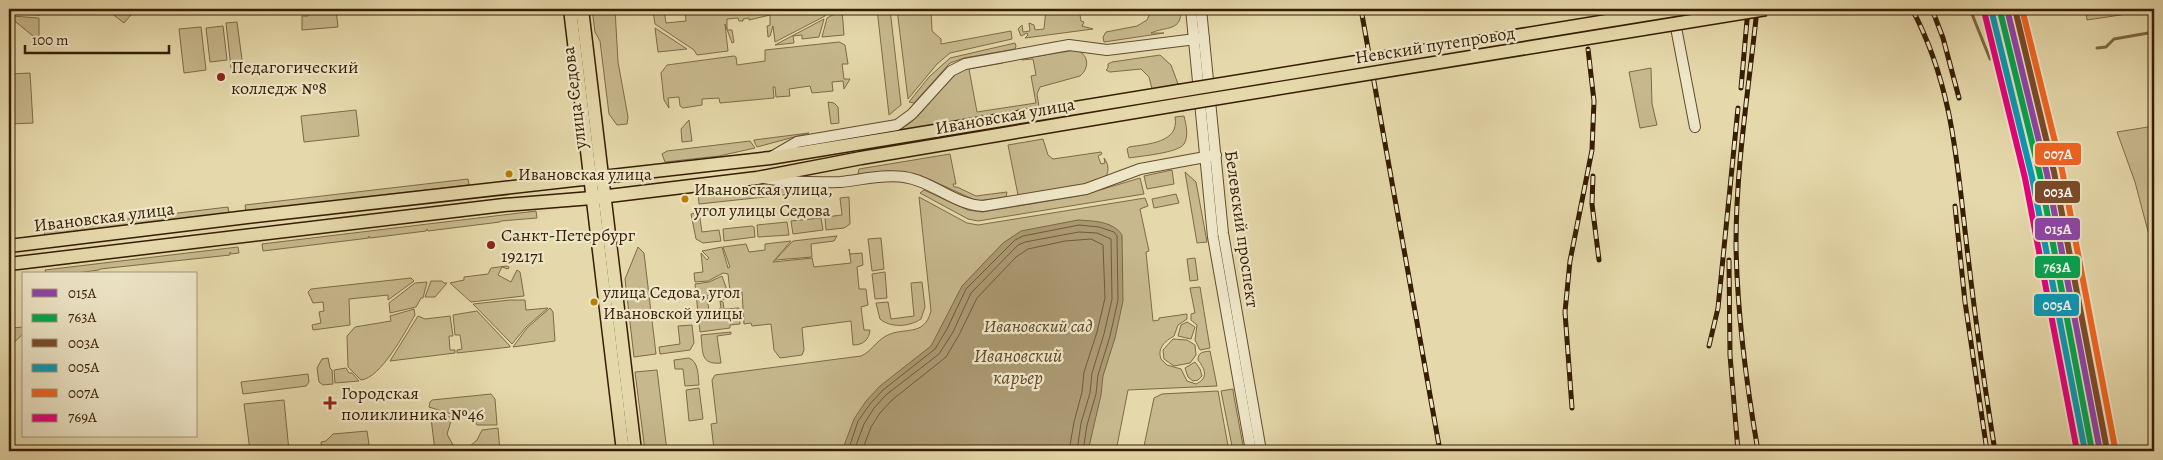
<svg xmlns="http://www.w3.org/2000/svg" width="2163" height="460" font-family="Alegreya,serif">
<rect width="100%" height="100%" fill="#e5d8aa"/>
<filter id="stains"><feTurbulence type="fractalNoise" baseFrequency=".004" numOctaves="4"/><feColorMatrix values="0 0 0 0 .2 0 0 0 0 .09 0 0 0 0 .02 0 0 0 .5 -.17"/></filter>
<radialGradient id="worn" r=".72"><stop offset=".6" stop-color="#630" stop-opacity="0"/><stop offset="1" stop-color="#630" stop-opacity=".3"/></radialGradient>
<g fill="#c7b88d" stroke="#7f6a47">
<path d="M9,9h31v6l-27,-1 -1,2 27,2v23l-28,-23 -2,2z"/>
<path d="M106,9h30l-12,14z"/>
<path d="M307,9h29l2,18 -36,3v-14h6z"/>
<path d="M592,9h23l3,53 10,55 -1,7 -10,1 -8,-11 -9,-73 -5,-9z"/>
<path d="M685,9h142l-2,7 -50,26 -2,-16 -3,10 -2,1 -1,-11 3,-1v-10l-21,5v-2l-6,1v2h-4l-1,-3 -11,1v11h5l2,12 -2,1 -7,-19 3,27 -31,4 -3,-5 -39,-26 -2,-13 11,-1 2,13 20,-2z"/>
<path d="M877,9h13l11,96 -12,10z"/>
<path d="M897,9h34l1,22 9,8v5l70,-13 1,8 -62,14 -13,11 -29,35z"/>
<path d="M1046,9h33l2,12 3,1 -2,4 11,3 -68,9 3,-3 -1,-2 -6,3 -3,-7 4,-4 1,7 7,-1 -1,-8 5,2 1,5 9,-1z"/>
<path d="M1152,9h29c1,23 -15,17 -30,24h13l-60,9 -1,-5 3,-5 31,-6 10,-6z"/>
<path d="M2106,9h48v1l-67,10 -1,-8z"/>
<path d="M842,10l2,25 -22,2 5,-19z"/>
<path d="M824,19l-5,18 -17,2v-4l-9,1 1,7 -19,2z"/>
<path d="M237,22l6,45 -12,1 -5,-45z"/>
<path d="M223,26l4,34 -17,2 -4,-34z"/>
<path d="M201,27l5,43 -22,3 -5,-44z"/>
<path d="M655,28l32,21 -29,3z"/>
<path d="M839,42l6,3 3,19h-6l2,15h6l-6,10 -1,-8 -11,1 1,9 -21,2 -2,-7 -21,3 1,7 -14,1 -1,-10h-2l1,11 -54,5 -1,-5 -17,1v6l-19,3 -3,-2 -1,-9 -11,1 1,10 -5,-8 -3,-27 6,-8 67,-9 2,1 1,8 28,-4v-11z"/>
<path d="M1015,43l1,3 -1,3 -51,9 -14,5 -36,40 -5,-1 20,-25 21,-19z"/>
<path d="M1075,50c14,3 15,18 5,26l-40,11 -3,7 2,13 -184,31c14,-5 35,-2 49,-11 22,-12 37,-48 58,-57 12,-6 29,-6 42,-9l-1,2 -34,6 8,43 59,-9 -5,-27 5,-1 -3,-16 -11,1 -1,-1z"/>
<path d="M1160,55l11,10 7,19 -26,5 -3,-12 -8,-8 -31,3 -4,-2 2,-2v-4l4,-2z"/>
<path d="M1651,68l1,36 5,21 -17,3 -11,-56z"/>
<path d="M30,73l3,50 -24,1v-50z"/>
<path d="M828,102l6,1 4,4 1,16 -8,1z"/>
<path d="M356,110l3,26 -55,6 -3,-26z"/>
<path d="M1184,116c2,8 5,20 0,28 -6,9 -43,12 -55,14l-2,-9 2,-2c18,-3 51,-4 46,-30z"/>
<path d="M689,120l3,21 -10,1 -1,-13z"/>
<path d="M2154,126v128l-19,-72 -18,-50z"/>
<path d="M809,133l-52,14 -3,-6v-1z"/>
<path d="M1043,139l5,16 5,4 48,-7 1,2 -4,2 3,8 4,-1 -1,-5c5,6 6,16 -1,21 -13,8 -67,14 -85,16l-10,-50z"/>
<path d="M750,141l5,7 -36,8 -54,6 -3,-8 5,-3z"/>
<path d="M950,154l6,30h-3l1,3h3l19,9 31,-4 -1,5 -29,4 -46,-21 -23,-7 -19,-2 -31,3 1,-5z"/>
<path d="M1172,170l2,14 -27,5 -3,-13z"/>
<path d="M1185,172l11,10 11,60 -10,1z"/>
<path d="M1140,178l4,16 -166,27 -10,-2 -48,-26 4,-3 44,20 14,2 101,-17z"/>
<path d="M468,179l1,6 -223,26 -1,-6z"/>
<path d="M822,189l-1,2 -122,13 -1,-12 27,-2z"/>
<path d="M1176,194l3,9 -25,5 -2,-9z"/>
<path d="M849,197l1,27 -6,4 -18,2 -1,-13 17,-2 -2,-17z"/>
<path d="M919,197l48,26 11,2 167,-27 3,8 -8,3 9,42 -3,1 7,69 6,-1v-2l28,-4v5l-9,6 -4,11c-9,5 -17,12 -13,23l6,6 14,4 6,12 9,3c13,-6 9,-15 2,-24 0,-8 5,-8 12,-9l7,35 -89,4 -12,61h-391l-1,-4 -10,2 -3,-25 6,-1 -5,-43 3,-5 146,-19c10,-4 15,-15 25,-20 18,-10 38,2 45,-25z"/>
<path d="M228,207l1,6 -184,22 -1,-6z"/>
<path d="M536,211l1,7 -36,3 -1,1 -72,9 -1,-2 -1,2 -56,7 -1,-2v2l-106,13 -1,-7z"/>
<path d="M699,212l3,20 17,-2 2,11 -18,2 -7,-4 -5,-25z"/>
<path d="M821,218l2,12 -30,4 -2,-13z"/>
<path d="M787,222l2,13 -31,2 -1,-12z"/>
<path d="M752,226l2,1 1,10 -31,4 -1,-12z"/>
<path d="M837,236l-3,5 -23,3 1,13 -37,3 18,-19z"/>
<path d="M881,238l3,31 -12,2 -4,-32z"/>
<path d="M791,241l-18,21 39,-4 2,9 37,-4 -2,-14 1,5 12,-1 1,12 -6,2 2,22h7l2,16 -7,2 3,23h6c-1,10 -7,15 -17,15l-2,-24 -46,6 -3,1 2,22 -2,5 -22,3 -6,-8 -3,-26 -19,2 -1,-3 -7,1 -2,-32h-12l-2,-18 -5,-1 -15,8 -13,1 -1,-9 9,-1 -2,-19 6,7 2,-2 -7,-7 20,-4 6,21 2,-1 -7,-20 23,-3 3,8 16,-2v-6z"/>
<path d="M238,247l1,6 -8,1 -1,-2v3l-130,14 -1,1 -30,4h-23l-1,-4z"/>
<path d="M638,247l6,6 12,101 -22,3 -9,-78z"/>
<path d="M1195,258l3,22 -8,1 -3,-22z"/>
<path d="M507,266l2,1 -1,2 -6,-2 -4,8 13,7 6,-12 3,2 4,24 -53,6 -21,-19 14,-3v-3l24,-3 3,-6z"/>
<path d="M885,272l2,26 -12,1 -3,-25z"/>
<path d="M722,276l6,17 -3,6 -4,1 -2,-1v-3l-9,-2 -3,2 2,15h6l6,-3 -1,-7 3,1 1,7 15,-1 1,16 -10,1v3l-30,4 -5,-48 14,-2z"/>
<path d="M411,278l3,3 -26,19v-5l-39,4 1,26 -37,5 -1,-5 9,-2 -2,-11 5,-1 -1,-9 -10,1 -5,-11 3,-3z"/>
<path d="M431,281h11l2,2h3l-12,14h-10z"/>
<path d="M427,282l-4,16h-2l-5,9 -26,6 -1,-10 26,-20z"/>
<path d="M922,282l3,25 -4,12c-12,8 -30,9 -41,0l-4,-16 12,-1 3,17 23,-3 -3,-33z"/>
<path d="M1200,287l10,61 -10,2 -5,-10 2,-15 -6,-5v-6l4,-1 -5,-25z"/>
<path d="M510,300h15l1,10 22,-2 -22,19 -14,17 -39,-40z"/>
<path d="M550,308l3,4 2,29 -42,6 14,-19z"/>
<path d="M414,309l1,6c-10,17 -34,63 -54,65l-13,-13 -1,-31 8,-9 36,-6 -1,-5z"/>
<path d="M477,311l33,35v1l-53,6v-3l5,-1 -2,-14h-5l-2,-20z"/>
<path d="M418,316l7,3 25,-3 3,20h-4l1,14h5v3l-65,8z"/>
<path d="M1187,322l8,5 -4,12 -13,-3 3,-11z"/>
<path d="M692,325l2,18 -4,7 -30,4 -1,-7 21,-3 -2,-18z"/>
<path d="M24,327v6l-15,14v-19z"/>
<path d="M731,332v2l-14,2 4,27c-21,2 -18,-11 -20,-28z"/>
<path d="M1173,339l14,1 8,5 1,10 -6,8 -16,3 -10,-7 -1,-9z"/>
<path d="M328,358l2,10 2,2 1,14 -10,1 -4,-3 -2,-14 5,-9z"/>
<path d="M689,358c10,4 9,18 10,27l-14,1 -2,-17h-8l-1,-9z"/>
<path d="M1195,362l5,7 2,7 -4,4 -5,1 -5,-4 -3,-9z"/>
<path d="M346,368l3,5h3l7,8 -24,2 -1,-13z"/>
<path d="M657,370l10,81h-22l-10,-79z"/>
<path d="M308,374l1,8 -3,4 -63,8 -2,-12z"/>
<path d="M699,388l4,31 -14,2 -3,-31z"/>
<path d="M1233,389v2l11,60h-11l-12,-60z"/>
<path d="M1218,391l11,60h-86l11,-53 8,-4z"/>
<path d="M491,394l4,5 2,26h-20l-3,-6 -13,-2 -32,-10 1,-5 2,-2z"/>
<path d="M284,400l5,51h-39l-6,-47z"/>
<path d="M430,410l22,8 -5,16 6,11 13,3v3h-31z"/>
<path d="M498,428l2,23h-31v-4l8,-7 5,-10z"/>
<path d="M367,431l3,20h-48l-1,-9 5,-1 7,-7z"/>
</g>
<path fill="#aa9871" stroke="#7c6744" d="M1078,220c15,1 35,1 44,15l1,66 -8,37 -12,38 -2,19 -13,56h-246l12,-32 12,-18 14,-15 51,-40 31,-60 41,-43 18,-12z"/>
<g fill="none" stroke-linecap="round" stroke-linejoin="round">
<g stroke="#705a39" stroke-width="1">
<path d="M848,451l10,-30 12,-17 13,-14 52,-41 12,-20 19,-40 49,-49 8,-4 56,-11 20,2 15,5 3,4 1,64 -8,36 -12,39 -2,19 -9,31 -4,26"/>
<path d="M854,451l10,-27 10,-16 13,-14 52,-40 14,-22 18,-39 47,-48 7,-3 54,-10 18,1 14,6 1,60 -8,35 -12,39 -2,20 -9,30 -4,28"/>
<path d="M862,451l9,-24 9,-14 12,-13 54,-43 13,-22 18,-37 39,-41 12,-8 37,-8 26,-2 12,6 2,53 -8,34 -13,40 -2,20 -8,30 -5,29"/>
</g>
<g stroke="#7c6744" stroke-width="3">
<path d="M1970,9l20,50"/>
<path d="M2097,48l9,-1 8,-8 40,-7"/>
</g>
<defs>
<g id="minor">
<path d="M1191,9l22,228 38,214"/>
<path d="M1201,9l22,224 38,218"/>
<path d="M1674,17l21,110"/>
<path d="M773,156l24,-14 100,-17 15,-11 39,-43 14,-7 104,-19 38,5 97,-12"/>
<path d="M763,178c26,4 50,5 77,4 21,-2 43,-8 64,-5 28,4 51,28 79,29l103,-17 54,-20 76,-14"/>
<path d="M209,451h15"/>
</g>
<g id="major">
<path d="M570,9l53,442"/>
<path d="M582,9l53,442"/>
<path d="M9,246l238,-29 523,-59 409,-67"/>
<path d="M9,264l495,-59 88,-7 165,-20 104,-20 321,-54"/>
</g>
</defs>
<use href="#minor" stroke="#624c2b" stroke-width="12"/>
<use href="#major" stroke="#371d01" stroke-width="15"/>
<use href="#minor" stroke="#eee6c8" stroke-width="10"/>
<use href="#major" stroke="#e5d8aa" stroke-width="12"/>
<defs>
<g id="rail">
<path d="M1361,9l79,442"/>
<path d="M1757,9c-8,78 -21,156 -21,235 1,70 10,138 22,207"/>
<path d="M1912,9c41,77 45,154 55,239 8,68 17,136 28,203"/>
<path d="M1932,9l11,29 16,60"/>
<path d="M1741,88l7,-79"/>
<path d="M1593,176l-1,28 7,56"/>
<path d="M1955,206l10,96 22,149"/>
<path d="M1729,260l1,95 8,96"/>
<path d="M1709,346l9,-38 20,-200"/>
<path d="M1572,408l-7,-96 5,-51 22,-111 2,-49 -6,-52"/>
</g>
</defs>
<use href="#rail" stroke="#371d01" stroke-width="5"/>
<use href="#rail" stroke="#eee6c8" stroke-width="3" stroke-dasharray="9" stroke-linecap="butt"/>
<defs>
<g id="major-bridge">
<path d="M1179,91l501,-82"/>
<path d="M1182,104l584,-95"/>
</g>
</defs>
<use href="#major-bridge" stroke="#371d01" stroke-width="15" stroke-linecap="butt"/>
<use href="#major-bridge" stroke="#e5d8aa" stroke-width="12"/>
<defs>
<path id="rail-1" d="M2007,9l40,165 53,277"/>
<path id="rail-2" d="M2000,11l40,164 52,276"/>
<path id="rail-3" d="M2015,9l39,163 53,278"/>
<path id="rail-4" d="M1992,13l40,164 53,274"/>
<path id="rail-5" d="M2022,9l40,161 53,278"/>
<path id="rail-6" d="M1985,15l40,163 52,273"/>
</defs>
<use href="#rail-1" stroke="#eee6c8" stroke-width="10"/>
<use href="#rail-2" stroke="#eee6c8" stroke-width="10"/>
<use href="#rail-3" stroke="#eee6c8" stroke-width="10"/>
<use href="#rail-4" stroke="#eee6c8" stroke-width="10"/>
<use href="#rail-5" stroke="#eee6c8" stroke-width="10"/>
<use href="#rail-6" stroke="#eee6c8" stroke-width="10"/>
<use href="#rail-1" stroke="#8e44ad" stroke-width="6"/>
<use href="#rail-2" stroke="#00a651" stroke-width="6"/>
<use href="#rail-3" stroke="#7a4b2a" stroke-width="6"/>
<use href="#rail-4" stroke="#069bba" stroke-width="6"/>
<use href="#rail-5" stroke="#f26522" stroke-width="6"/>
<use href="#rail-6" stroke="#e5007d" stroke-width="6"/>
</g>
<g fill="#8f2418" stroke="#eee6c8" stroke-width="2">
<circle cx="221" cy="77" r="5"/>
<circle cx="491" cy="245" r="5"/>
<path d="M327.5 395.5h5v5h5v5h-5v5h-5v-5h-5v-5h5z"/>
</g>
<g fill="#bd7d00" stroke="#eee6c8" stroke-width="2">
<circle cx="509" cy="174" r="4.5"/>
<circle cx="685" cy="199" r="4.5"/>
<circle cx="594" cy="302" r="4.5"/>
</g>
<g text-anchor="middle" stroke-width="4.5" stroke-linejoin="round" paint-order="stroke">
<g font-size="17" fill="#371d01" stroke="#eee6c8" text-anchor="start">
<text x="518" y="180">Ивановская улица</text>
<text x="694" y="195">Ивановская улица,<tspan x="694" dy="21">угол улицы Седова</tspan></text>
<text x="603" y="298">улица Седова, угол<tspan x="603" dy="21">Ивановской улицы</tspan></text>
</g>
<g font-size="18" fill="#371d01" stroke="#eee6c8">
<text transform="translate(1435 45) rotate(-9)" y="6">Невский путепровод</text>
<text transform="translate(574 98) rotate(-97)" y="6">улица Седова</text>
<text transform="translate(1005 116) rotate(-10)" y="6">Ивановская улица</text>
<text transform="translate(104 217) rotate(-7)" y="6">Ивановская улица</text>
<text transform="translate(1242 229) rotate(82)" y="6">Белевский проспект</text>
</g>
<g font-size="18" fill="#371d01" stroke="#eee6c8" text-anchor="start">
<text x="231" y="73">Педагогический<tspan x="231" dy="21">колледж №8</tspan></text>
<text x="501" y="241">Санкт-Петербург<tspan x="501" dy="21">192171</tspan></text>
<text x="341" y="399">Городская<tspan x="341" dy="21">поликлиника №46</tspan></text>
</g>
<g font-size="18" font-style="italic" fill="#5b4424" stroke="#eee6c8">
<text x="1038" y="332">Ивановский сад</text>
</g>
<g font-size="19" font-style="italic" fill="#5f4828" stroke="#eee6c8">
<text x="1018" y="362">Ивановский<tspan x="1018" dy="22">карьер</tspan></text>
</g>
</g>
<g stroke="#eee6c8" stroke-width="2">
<rect x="2034" y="142" width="48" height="24" rx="5" fill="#f26522"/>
<rect x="2034" y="180" width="47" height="24" rx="5" fill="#7a4b2a"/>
<rect x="2034" y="217" width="47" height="24" rx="5" fill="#8e44ad"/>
<rect x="2034" y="255" width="47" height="24" rx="5" fill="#00a651"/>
<rect x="2033" y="293" width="47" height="24" rx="5" fill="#069bba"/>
</g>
<g font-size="14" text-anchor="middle" font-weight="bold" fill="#fff">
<text x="2058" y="159">007А</text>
<text x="2058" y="197">003А</text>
<text x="2058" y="234">015А</text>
<text x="2057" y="272">763А</text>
<text x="2057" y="310">005А</text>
</g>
<rect width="2163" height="460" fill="none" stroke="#e5d8aa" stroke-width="30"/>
<rect x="10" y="10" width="2143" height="440" fill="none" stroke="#371d01" stroke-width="2.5"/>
<rect x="15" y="15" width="2133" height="430" fill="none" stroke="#371d01"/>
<rect x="22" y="272" width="175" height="165" fill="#eee6c8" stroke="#a59678"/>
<rect x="32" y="289" width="25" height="8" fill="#8e44ad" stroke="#a59678"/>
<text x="68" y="298" font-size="15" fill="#371d01">015А</text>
<rect x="32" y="314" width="25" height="8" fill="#00a651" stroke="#a59678"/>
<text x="68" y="322" font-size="15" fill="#371d01">763А</text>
<rect x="32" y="339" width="25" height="8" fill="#7a4b2a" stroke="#a59678"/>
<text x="68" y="348" font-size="15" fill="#371d01">003А</text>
<rect x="32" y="364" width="25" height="8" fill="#069bba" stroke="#a59678"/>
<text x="68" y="372" font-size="15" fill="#371d01">005А</text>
<rect x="32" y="389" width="25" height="8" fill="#f26522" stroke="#a59678"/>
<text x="68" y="398" font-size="15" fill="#371d01">007А</text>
<rect x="32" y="414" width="25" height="8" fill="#e5007d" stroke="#a59678"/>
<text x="68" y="422" font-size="15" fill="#371d01">769А</text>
<path d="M25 45v8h144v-8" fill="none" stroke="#371d01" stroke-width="2.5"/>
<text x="32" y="45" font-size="15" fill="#371d01" stroke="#eee6c8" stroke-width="4" paint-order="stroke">100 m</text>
<rect width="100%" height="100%" filter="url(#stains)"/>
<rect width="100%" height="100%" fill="url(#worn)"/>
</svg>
